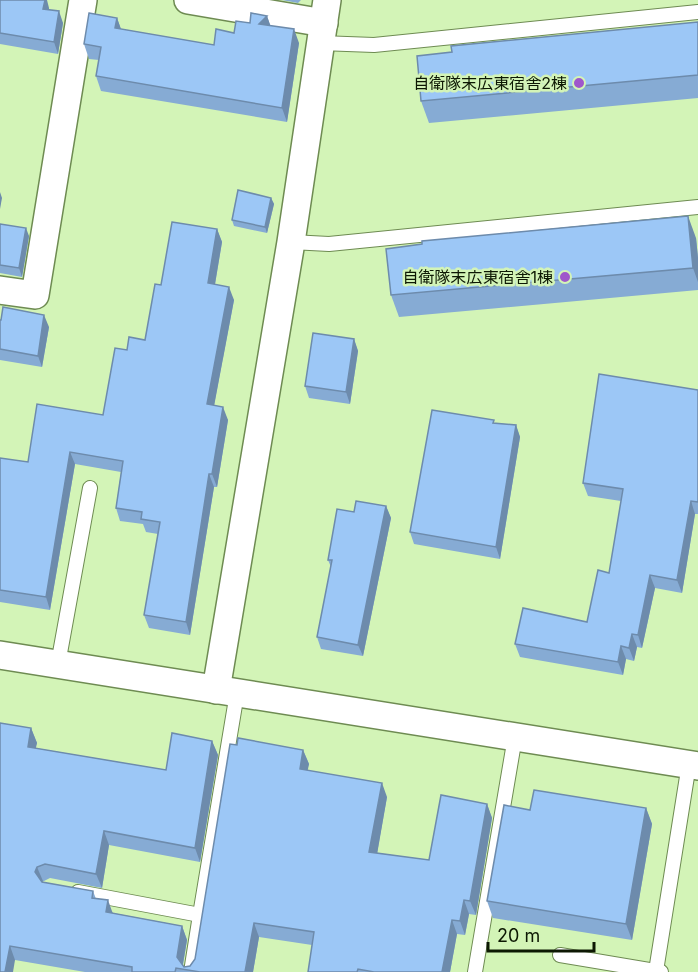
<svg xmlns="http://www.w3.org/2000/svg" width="698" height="972" font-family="Inter,'Noto Sans JP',sans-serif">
<rect width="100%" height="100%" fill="#d3f4b7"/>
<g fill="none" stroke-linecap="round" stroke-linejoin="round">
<defs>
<g id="service">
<path d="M320,43l54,2 324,-33"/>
<path d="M291,242l38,2 369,-37"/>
<path d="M58,664l32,-176"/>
<path d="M78,892l122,23 37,-222"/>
<path d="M560,955l101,17"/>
<path d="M656,971l33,-207"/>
<path d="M191,972l9,-57"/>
<path d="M475,972l40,-235"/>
</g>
<g id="minor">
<path d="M188,0l136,23"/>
<path d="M0,290l35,5 48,-295"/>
<path d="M0,655l698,111"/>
<path d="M216,690l75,-448 36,-242"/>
</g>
</defs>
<use href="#service" stroke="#6e8b52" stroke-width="16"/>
<use href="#minor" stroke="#6e8b52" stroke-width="30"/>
<use href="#service" stroke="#fff" stroke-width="14"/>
<use href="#minor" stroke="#fff" stroke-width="27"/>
</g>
<g fill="#86abd4">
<path d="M0,0l49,8v2l14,13 -5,31 -58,-10z"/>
<path d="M282,0h19l-3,3z"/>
<path d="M267,16l3,9 29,18 -12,79 -186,-31 -5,-15 3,-16 -10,-1 -5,-15 33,-26 4,11 93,16 36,-22z"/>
<path d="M698,22v76l-269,25 -8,-22 31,-49z"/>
<path d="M271,198l3,6 -7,29 -33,-7 -2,-6z"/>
<path d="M0,224l29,12 -7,41 -22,-4z"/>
<path d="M217,229l5,13 -7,42 19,16 -20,105 14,15 -11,67h-3l-24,148 -41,-7 -5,-13 14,-81 -12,-2 -3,-8 -23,-3 -4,-13 5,-36 -46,-8 -25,146 -50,-8v-144l28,4 75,-47 24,-65 18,-10 16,-55z"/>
<path d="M696,238l2,20v32l-299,27 -8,-22z"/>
<path d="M0,320l49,7 -7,40 -42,-7z"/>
<path d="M354,339l4,12 -8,53 -41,-6 -4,-12z"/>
<path d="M698,390v124h-3l-13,79 -27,-5 -13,60 -5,-1 -3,14 -8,-2 -3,16 -103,-18 -5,-13 72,-22 22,-49 12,-72 -33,-5 -5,-13z"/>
<path d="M495,423l21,2 4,12 -20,122 -86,-15 -4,-12z"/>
<path d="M386,506l5,12 -28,138 -42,-7 -4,-12 14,-70 -3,-7z"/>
<path d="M31,728l6,15 -2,5 131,22 46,-29 6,14 -18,107 -91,-17 -7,43 -52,-10 -8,4 51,9 3,8 17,14 69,13 5,14 -4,25 1,2 6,-1 5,-7 42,-214 66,5 6,14 -2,6 80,27 -10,56 52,7 58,-56 5,14 -16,97 -7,-1 -4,21 -8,-1 -7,38h-142l4,-27 -53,-8 -6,35h-168l-70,-12 -15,12z"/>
<path d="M646,808l6,16 -20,116 -139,-22 -6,-17 43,-91z"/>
</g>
<g fill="#6d8bac">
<path d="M45,0h2l2,8 -1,13 -5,-12z"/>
<path d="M59,11l4,12 -5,31 -4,-12z"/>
<path d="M267,16l5,14 -13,-6z"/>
<path d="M117,18l5,14 -7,-4z"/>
<path d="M294,29l5,14 -12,79 -5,-14z"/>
<path d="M0,192l2,6 -2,11z"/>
<path d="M271,198l3,6 -7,29 -2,-6z"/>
<path d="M688,216l8,22 2,20v24l-5,-14z"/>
<path d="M26,228l3,8 -7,41 -3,-9z"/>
<path d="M217,229l5,13 -9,54 -5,-13z"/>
<path d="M229,287l5,13 -22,117 -5,-13z"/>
<path d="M44,315l5,12 -7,40 -4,-11z"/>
<path d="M354,339l4,12 -8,53 -4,-12z"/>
<path d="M223,407l5,13 -11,67 -5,-13z"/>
<path d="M516,425l4,12 -20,122 -4,-12z"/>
<path d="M70,452l5,12 -25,146 -4,-13z"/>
<path d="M209,474l5,13 -24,148 -4,-13z"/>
<path d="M691,501l4,13 -13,79 -5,-13z"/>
<path d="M386,506l5,12 -28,138 -5,-11z"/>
<path d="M650,575l5,13 -13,60 -4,-13z"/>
<path d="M632,634l5,13 -3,14 -5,-13z"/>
<path d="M621,646l5,13 -3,16 -5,-13z"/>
<path d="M31,728l6,15 -4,18 -5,-14z"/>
<path d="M212,741l6,14 -18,107 -5,-14z"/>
<path d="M303,750l6,14 -4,19 -5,-14z"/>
<path d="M382,783l5,14 -12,69 -6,-14z"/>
<path d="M487,804l5,14 -16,97 -6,-14z"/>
<path d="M646,808l6,16 -20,116 -6,-16z"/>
<path d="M104,831l5,14 -7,43 -6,-14z"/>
<path d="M37,867l6,14 -3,5 -5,-14z"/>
<path d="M108,900l5,14 -7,-2z"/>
<path d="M464,900l5,14 -4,21 -5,-14z"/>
<path d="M452,920l5,14 -7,38h-8z"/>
<path d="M254,923l5,14 -6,35h-8z"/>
<path d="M182,926l5,14 -5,29 -5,-12z"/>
<path d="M10,946l5,14 -2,12h-8z"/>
</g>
<g fill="#9cc7f6" stroke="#6d8bac" stroke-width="1.5">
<path d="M0,0h45l-2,9 16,2 -5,31 -54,-9z"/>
<path d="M89,13l28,5 -2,10 99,17 2,-16 18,4 2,-12 14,2 1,-10 16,3 -8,8 35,5 -12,79 -186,-32 5,-29 -17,-3z"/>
<path d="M698,22v53l-277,26 -4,-45 35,-4 -1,-6z"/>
<path d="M238,190l33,8 -6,29 -33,-7z"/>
<path d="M688,216l5,52 -302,27 -5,-46 36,-5v-3z"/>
<path d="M172,222l45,7 -9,54 21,4 -22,117 16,3 -11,67h-3l-23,148 -42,-7 16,-93 -19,-3 1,-7 -26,-4 7,-47 -53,-9 -24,145 -46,-7v-132l28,4 9,-58 66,11 12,-67 12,2 2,-13 16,3 10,-56 6,1z"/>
<path d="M0,224l26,4 -7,40 -19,-3z"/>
<path d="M3,307l41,8 -6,41 -38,-7v-29h1z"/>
<path d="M313,333l41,6 -8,53 -41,-6z"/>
<path d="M599,374l99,16v112l-7,-1 -14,79 -27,-5 -12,60 -6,-1 -3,14 -8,-2 -3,16 -103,-18 8,-36 64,14 11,-52 11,3 14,-84 -40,-6z"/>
<path d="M432,410l62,10 -1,3 23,2 -20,122 -86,-15z"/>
<path d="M356,501l30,5 -28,139 -41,-8 15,-77h-4l9,-51 17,3z"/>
<path d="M0,723l31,5 -3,19 138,23 6,-37 40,8 -17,107 -91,-17 -8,43 -51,-10 -8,3 -2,5 7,10 51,9 -1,7 16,2 -2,12 76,14 -5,31 7,10 6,-1 5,-7 35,-215 7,1 1,-7 65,12 -3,19 82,14 -13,69 60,8 12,-65 46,9 -17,97 -6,-1 -4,21 -8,-1 -10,52h-68l-16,-3 -1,3h-49l6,-40 -60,-9 -9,49h-45l-24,-4 -1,4h-43v-5l-122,-21 -5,26h-5z"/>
<path d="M534,790l112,18 -20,116 -139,-23 17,-96 26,5z"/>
</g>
<g fill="#9f57cb" stroke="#d3f4b7" stroke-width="2">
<circle cx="579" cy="83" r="6"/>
<circle cx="565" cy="277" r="6"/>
</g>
<g text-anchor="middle" stroke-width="5" stroke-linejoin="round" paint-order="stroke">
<g font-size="16" fill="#0d1803" stroke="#d3f4b7" text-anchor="end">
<text x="567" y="89">自衛隊末広東宿舎2棟</text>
<text x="553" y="283">自衛隊末広東宿舎1棟</text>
</g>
</g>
<path d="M488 942v9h106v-9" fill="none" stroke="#0d1803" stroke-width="3"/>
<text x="497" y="942" font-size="18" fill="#0d1803" stroke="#d3f4b7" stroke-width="4.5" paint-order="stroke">20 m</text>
</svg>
